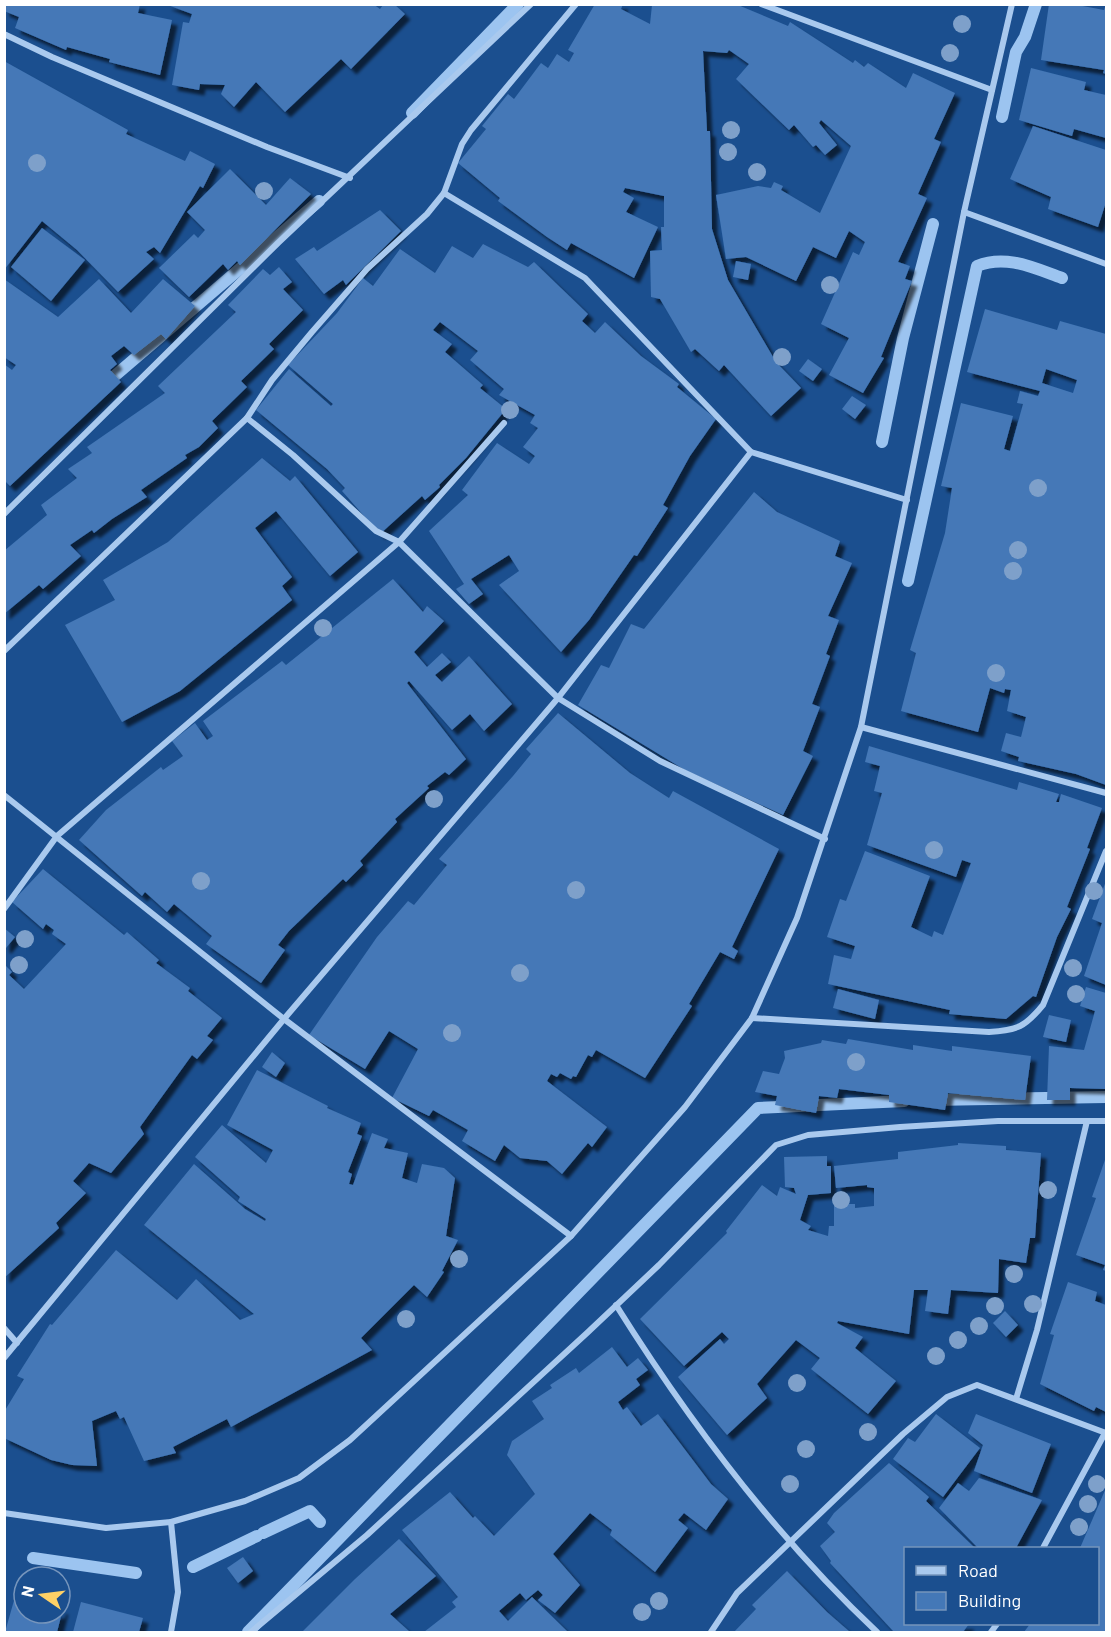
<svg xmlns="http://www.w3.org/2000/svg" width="1111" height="1637" font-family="Barlow,sans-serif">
<defs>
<filter id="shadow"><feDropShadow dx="5.5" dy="5.5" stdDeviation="1.5" flood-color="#0009"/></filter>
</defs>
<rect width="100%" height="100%" fill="#1b4f8f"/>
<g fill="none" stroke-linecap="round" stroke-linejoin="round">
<g stroke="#9cc4f0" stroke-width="12">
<path d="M412,113l106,-109"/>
<path d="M1002,117l14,-65 9,-15 11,-33"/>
<path d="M104,385l215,-184"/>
<path d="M882,442l21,-104 30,-114"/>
<path d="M908,581l69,-315c29,-12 57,2 85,12"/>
<path d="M931,1100l175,-3"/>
<path d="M263,1533l47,-22 10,11"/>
<path d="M33,1558l103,15"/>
<path d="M193,1567l64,-31"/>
<path d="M248,1632l510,-524 146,-7"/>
</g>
</g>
<g fill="#4478b7" fill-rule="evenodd" filter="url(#shadow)">
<path d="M4,4h136l-2,9 34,7 -12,55 -51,-13 1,-3 -43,-12 -1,3 -51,-22 4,-11 -15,-6z"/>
<path d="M165,4h208l7,5 3,-4h12l10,9 -54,55 -10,-10 -56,53 -29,-30 -22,25 -13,-13 4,-9 -25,-1 -1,6 -27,-5 11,-63 6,1 3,-9z"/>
<path d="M595,4h28l-2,5 29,15 2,-19h86l50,21 2,-4 63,41 2,-3 9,7 4,-4 38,25 7,-15 42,20 -21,46 7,3 -23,52 9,4 -29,64 12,4 -5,13 7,2 -31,76 3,1 -21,35 -34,-18 20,-37 -28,-14 32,-72 6,3 6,-13 -16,-11 -13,27 -23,-11 -17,34 -50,-24 -20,2 -10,-64 42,-9 13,2 3,-6 9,4 -2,4 39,23 31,-67 -30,-26 -2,3 18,22 -12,10 -9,-10 -3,2 -19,-22 -5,5 -53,-51 13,-15 -20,-14 -2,3 -24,-2 4,80h3l2,98 16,51 48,82 25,26 -30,28 -47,-51 -5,6 -24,-22 -4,3 -31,-53 -9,-2 -1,-46 12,-1 -1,-23h3v-31l-39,-8 -2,4 11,6 -8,14 32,15 -24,51 -63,-35 -4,7 -20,-13 -49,-36 2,-3 -42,-35 28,-34 -4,-3 26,-32 6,5 27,-36 7,5 9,-14 12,8 5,-9 -6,-3z"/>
<path d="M1049,4h23l32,6 2,-6v70l-3,-1 1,-3 -63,-10z"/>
<path d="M4,61l124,69 -2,4 59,27 5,-10 25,13 -12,24 -3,-2 -40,67 -6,-6 -8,5 8,7 -36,33 -41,-42 -35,-29 -38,49z"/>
<path d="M1031,68l55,14 -2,8 22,5v43l-32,-9 -2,7 -53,-16z"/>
<path d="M1033,126l73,24v52l-8,25 -50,-18 3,-12 -41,-18z"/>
<path d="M230,169l36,36 24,-27 21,16 -71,71 -3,-4 -9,9 -5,-6 -34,33 -30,-29 35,-34 4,4 7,-8 -18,-18z"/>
<path d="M380,210l21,21 -55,54 -3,-5 -19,14 -29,-35 19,-12 3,4z"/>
<path d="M42,228l43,32 -34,41 -40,-34z"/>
<path d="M483,244l45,23 6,-5 54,52 -6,7 13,12 10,-11 36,34 38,28 -2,3 39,32 -26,37 -27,49 5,3 -31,48 -3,-1 -45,65 -28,32 -62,-67 20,-14 -10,-16 -38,24 12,15 -14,10 -13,-15 8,-5 -35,-53 39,-36 -6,-5 35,-47 32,21 6,-8 -12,-9 15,-19 -8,-5 5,-8 -36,-20 5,-6 -34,-29 8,-9 -38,-29 -7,8 19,14 -7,8 38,33 -3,3 26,21 -40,49 -27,27 1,2 -15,13 -3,-4 -42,38 -38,-43 3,-3 -18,-19 -71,-59 33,-41 42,37 2,-2 -45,-39 49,-52 26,-35 10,8 27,-37 35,24 17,-27 21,12z"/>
<path d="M736,261l15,3 -3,16 -15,-3z"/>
<path d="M279,267l13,15 -9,7 20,21 -34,34 5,5 -33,32 6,6 -35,34 6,7 -19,19 -14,8 2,3 -46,32 6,7 -35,22 -18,14 -2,-3 -22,15 11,11 -38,33 -4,-4 -35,29v-63l43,-36 -6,-10 36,-27 -9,-9 24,-16 -5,-6 78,-54 -7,-7 78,-74 -8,-7 35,-36 7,6z"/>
<path d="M4,279l54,38 41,-38 32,34 32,-34 32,27 -29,33 -5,-5 -27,21 -10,-9 -13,10 6,8 -7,6 11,12 -111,104 -6,-6v-116l8,6 4,-5 -12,-8z"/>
<path d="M985,309l72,21 3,-9 46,13v451l-30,-11 -58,-13 1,-4 -18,-6 5,-18 15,4 5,-20 -19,-6 4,-21 -6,-1 -1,4 -14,-5 -12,44 -77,-21 15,-58 -6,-3 35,-117 7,-45 -11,-2 20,-83 52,13 -9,33 6,2 13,-47 -6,-1 3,-12 18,5 2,-5 -73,-19zM1046,369l31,11 -4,13 -31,-10z"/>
<path d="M808,359l14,10 -9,12 -14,-10z"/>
<path d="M852,396l14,9 -11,14 -13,-10z"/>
<path d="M262,458l28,23 5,-5 63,76 -28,24 -54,-65 -21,17 37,49 -10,9 10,14 -112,91 -58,31 -57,-97 50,-25 -12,-20 65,-38z"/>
<path d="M754,492l23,20 63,29 -5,15 17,7 -24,53 11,4 -13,34 4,2 -18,48 8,3 -17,44 10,5 -30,59 -98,-45 -107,-65 23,-40 8,3 22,-44 13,5z"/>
<path d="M393,579l30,33 4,-6 17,15 -30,31 13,15 15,-14 9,9 -16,13 7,7 27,-26 43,48 -28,27 -14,-17 -18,16 -43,-49 -2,2 59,76 -17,16 -4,-3 -18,14 2,2 -34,31 2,3 -37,39 3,4 -17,17 -3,-3 -54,52 -11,14 7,5 -24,33 -55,-39 6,-8 -38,-32 -7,8 -22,-20 -3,4 -63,-56 27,-30 55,-43 2,3 20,-14 -11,-15 23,-18 12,17 6,-4 -10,-15 79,-60 4,4z"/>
<path d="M558,713l72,60 39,25 4,-7 106,58 -47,98 6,4 -4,8 -14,-7 -31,52 3,2 -47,72 -49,-28 -4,7 -4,-2 -12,22 -3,-1 -2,3 -11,-6 -3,4 -6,-3 -4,7 60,46 -15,20 -4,-4 -26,31 -15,-13 -27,-3 -16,-13 -9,16 -33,-20 6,-11 -35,-20 -4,6 -37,-18 26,-49 -29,-18 -24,38 -56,-34 68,-98 31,-36 6,4 33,-40 -8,-6 74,-83 18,-22 -5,-5z"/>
<path d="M869,746l148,44 2,-8 40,12 -3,8h3l2,-8 41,14 -15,40 3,1 -23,58 4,2 -14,28 -21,60 -3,-1 -27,23 -57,-5 1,-4 -122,-26 6,-29 17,4 4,-13 -28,-9 13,-38 6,2 19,-50 65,25 -19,51 21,10 2,-6 9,4 28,-72 -9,-3 -6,17 -89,-32 15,-52 -8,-2 6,-25 -15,-4z"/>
<path d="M43,869l81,66 3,-3 32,28 -3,3 34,25 -2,3 34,27 -15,18 6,4 -16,19 -5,-4 -52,72 4,7 -33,39 -22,-10 -16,18 13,12 -30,30 3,5 -55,50v-314l8,8 -3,3 15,14 42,-45 -14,-10 2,-4 -8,-6 -3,5 -31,-27z"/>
<path d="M1106,881v104l-22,-9 18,-53 -10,-4z"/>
<path d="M4,928l11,9 -9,11 -2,-1z"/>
<path d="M1086,987l20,6v96l-36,-1v12h-23l2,-54 35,4 11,-39 -15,-5z"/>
<path d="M838,989l41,11 -4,19 -42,-11z"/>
<path d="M1049,1015l22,5 -5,22 -23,-5z"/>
<path d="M848,1039l65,11v-5l39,6v-5l79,10 -6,44 -77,-7 -3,17 -56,-8v-7l-50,-6 -2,9 -18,-2 -3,17 -41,-8 2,-9 -22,-4 8,-21 16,3 6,-16 -1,-7 37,-8 1,-3 24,4z"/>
<path d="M272,1052l13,11 -9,14 -14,-10z"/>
<path d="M257,1070l71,36 -1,2 34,15 -4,11 5,2 -14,36 4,2 -3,10 4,1 19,-52 16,6 -4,9 24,5 -6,25 15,5 5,-19 22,4 11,10 -9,58 12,4 -16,31 2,1 -17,25 -13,-12 -53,53 11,12 -141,77 -4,-8 -54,28 3,6 -32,8 -20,-44 -4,2 -4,-8 -24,10 5,45 -25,-1 -21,-5 -47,-22v-26l20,-33 -7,-3 33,-52 2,1 64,-75 61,50 19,-21 44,41 14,-6 -110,-89 50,-61 51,45 20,12 1,-2 -28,-18 2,-4 -45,-40 27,-32 44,38 7,-13 -46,-25z"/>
<path d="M958,1143l48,3v4l35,3 -6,85h-5l-4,25 -27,-4 -1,34 -47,-3 -3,24 -23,-3 3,-21h-14l-5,44 -71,-13 -1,2 26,14 -8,11 41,33 -28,33 -57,-45 9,-11 -24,-18 -39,44 10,14 -40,37 -49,-58 42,-38 4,5 5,-5 -7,-7 -38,34 -44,-47 87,-86 -1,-2 36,-46 15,11 3,-9 16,7 -2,-6 -9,-1 -1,-30 43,-1v10h4v27l-23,2 -8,25 11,6 -3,4 20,6 1,-10h5v-22h21v4l19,-2v-18l-7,-1v-2l-31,3 -2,-22 64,-7v-7l60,-7z"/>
<path d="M1106,1157v114l-3,-1 2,-5 -29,-10 20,-57 -4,-1z"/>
<path d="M1068,1282l29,10 -2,9 11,4v107l-10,-5 -2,4 -54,-27 14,-49 -4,-1z"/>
<path d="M1005,1311l13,14 -12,12 -13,-14z"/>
<path d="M612,1347l15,20 11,-9 10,12 -12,9 4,6 -22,17 5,8 4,-3 14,19 17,-12 53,70 17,15 -22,31 -22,-17 -6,7 10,8 -33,44 -45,-37 2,-5 -22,-17 -37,41 27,31 -25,28 -17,-13 5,-5 -5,-5 -12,10 -6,-7 -21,18 9,10 24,-24 36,35h-144l32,-25 -4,-5 6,-5 -56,-67 48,-38 23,26 2,-2 19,20 41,-42 -28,-39 5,-14 32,-22 -12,-18 20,-13 -2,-3 26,-17 3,5z"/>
<path d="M936,1414l44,34 -37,49 -50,-38 15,-21 7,4z"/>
<path d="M976,1414l75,30 -19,49 -58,-22 9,-26 -15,-12z"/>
<path d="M889,1463l40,34 -3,4 49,47h-69v76h63l-6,8h-69l-64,-69 1,-2 -11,-15 15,-14 -8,-9 7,-10z"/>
<path d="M979,1478l63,22 -26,48h-38l-39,-40 19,-25 11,8z"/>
<path d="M1106,1488v144h-82l6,-8 68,-1v-75h-18z"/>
<path d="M399,1539l37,37 -46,38 20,18h-108l53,-53z"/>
<path d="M243,1557l10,14 -15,12 -11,-15z"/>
<path d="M787,1571l40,41 23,20h-116l22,-23 -4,-4z"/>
<path d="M15,1597l9,2v14h36v-4h3l-6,23h-52z"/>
<path d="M81,1602l62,16 -4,14h-66z"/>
</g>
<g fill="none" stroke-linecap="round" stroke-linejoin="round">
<g stroke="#a9c9ee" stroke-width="6">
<path d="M761,4l231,86"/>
<path d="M4,34l48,23 215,90 83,31"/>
<path d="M444,193l18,-49 9,-14 105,-126"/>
<path d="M964,212l142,52"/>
<path d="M247,418l46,37 83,76 23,11 159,156 102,63 165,78"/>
<path d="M4,514l274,-271 253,-239"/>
<path d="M4,651l243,-233 25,-38 40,-48 55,-63 60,-55 17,-21 141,85 166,174 156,48"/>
<path d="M861,727l245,66"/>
<path d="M4,795l280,224 287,217"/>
<path d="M4,909l53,-73 342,-294 105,-119"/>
<path d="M752,1018l237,14c29,-2 36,-5 54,-27l63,-154"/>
<path d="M616,1305c74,118 160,232 261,327"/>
<path d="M4,1328l13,15"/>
<path d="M4,1358l280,-339 274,-321 193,-246"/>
<path d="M1016,1399l21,-69 50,-209"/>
<path d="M4,1513l102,15 65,-6 74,-21 54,-23 51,-38 221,-204 114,-129 67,-89 45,-100 64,-191 103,-515 48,-208"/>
<path d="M171,1522l7,70 -7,40"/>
<path d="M1043,1548l62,-115"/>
<path d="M251,1632l116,-97 220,-202 72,-68 117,-120 32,-10 92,-8 98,-6h108"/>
<path d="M711,1632l26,-39 166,-159 44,-37 30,-12 129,48"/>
<path d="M991,1632l6,-8"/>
</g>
</g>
<g fill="#7ea0ca">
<circle cx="962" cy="24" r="9"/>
<circle cx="950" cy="53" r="9"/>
<circle cx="731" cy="130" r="9"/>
<circle cx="728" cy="152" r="9"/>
<circle cx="37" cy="163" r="9"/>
<circle cx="757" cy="172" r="9"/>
<circle cx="264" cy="191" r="9"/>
<circle cx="830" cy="285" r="9"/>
<circle cx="782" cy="357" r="9"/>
<circle cx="510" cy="410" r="9"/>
<circle cx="1038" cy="488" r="9"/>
<circle cx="1018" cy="550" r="9"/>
<circle cx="1013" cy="571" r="9"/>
<circle cx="323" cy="628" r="9"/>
<circle cx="996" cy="673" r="9"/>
<circle cx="434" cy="799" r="9"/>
<circle cx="934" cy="850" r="9"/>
<circle cx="201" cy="881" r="9"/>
<circle cx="576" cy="890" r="9"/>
<circle cx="1094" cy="891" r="9"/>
<circle cx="25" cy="939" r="9"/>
<circle cx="19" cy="965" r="9"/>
<circle cx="1073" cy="968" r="9"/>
<circle cx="520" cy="973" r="9"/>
<circle cx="1076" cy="994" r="9"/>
<circle cx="452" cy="1033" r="9"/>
<circle cx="856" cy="1062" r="9"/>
<circle cx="1048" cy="1190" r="9"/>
<circle cx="841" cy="1200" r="9"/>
<circle cx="459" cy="1259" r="9"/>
<circle cx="1014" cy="1274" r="9"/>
<circle cx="1033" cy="1304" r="9"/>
<circle cx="995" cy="1306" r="9"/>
<circle cx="406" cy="1319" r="9"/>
<circle cx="979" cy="1326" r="9"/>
<circle cx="958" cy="1340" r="9"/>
<circle cx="936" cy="1356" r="9"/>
<circle cx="797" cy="1383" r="9"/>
<circle cx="868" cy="1432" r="9"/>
<circle cx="806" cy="1449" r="9"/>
<circle cx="790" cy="1484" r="9"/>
<circle cx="1097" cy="1484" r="9"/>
<circle cx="1088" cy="1504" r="9"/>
<circle cx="1079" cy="1527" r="9"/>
<circle cx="659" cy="1601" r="9"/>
<circle cx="642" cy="1612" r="9"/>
</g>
<rect width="1111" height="1637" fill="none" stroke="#ffffff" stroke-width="12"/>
<rect x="904" y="1547" width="195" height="78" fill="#1b4f8f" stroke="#7695bc" stroke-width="1.5"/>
<rect x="916" y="1566" width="30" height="9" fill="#a9c9ee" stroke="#7695bc" stroke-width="1.5"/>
<text x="958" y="1577" font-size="18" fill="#ffffff">Road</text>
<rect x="916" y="1592" width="30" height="18" fill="#4478b7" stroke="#7695bc" stroke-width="1.5"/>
<text x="958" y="1607" font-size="18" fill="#ffffff">Building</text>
<g transform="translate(42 1595) rotate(284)"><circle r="28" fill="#1b4f8f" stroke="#7695bc" stroke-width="1.5"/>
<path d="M0-4.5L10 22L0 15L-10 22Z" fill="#ffd166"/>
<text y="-9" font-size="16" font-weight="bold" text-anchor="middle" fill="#ffffff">N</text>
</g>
</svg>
